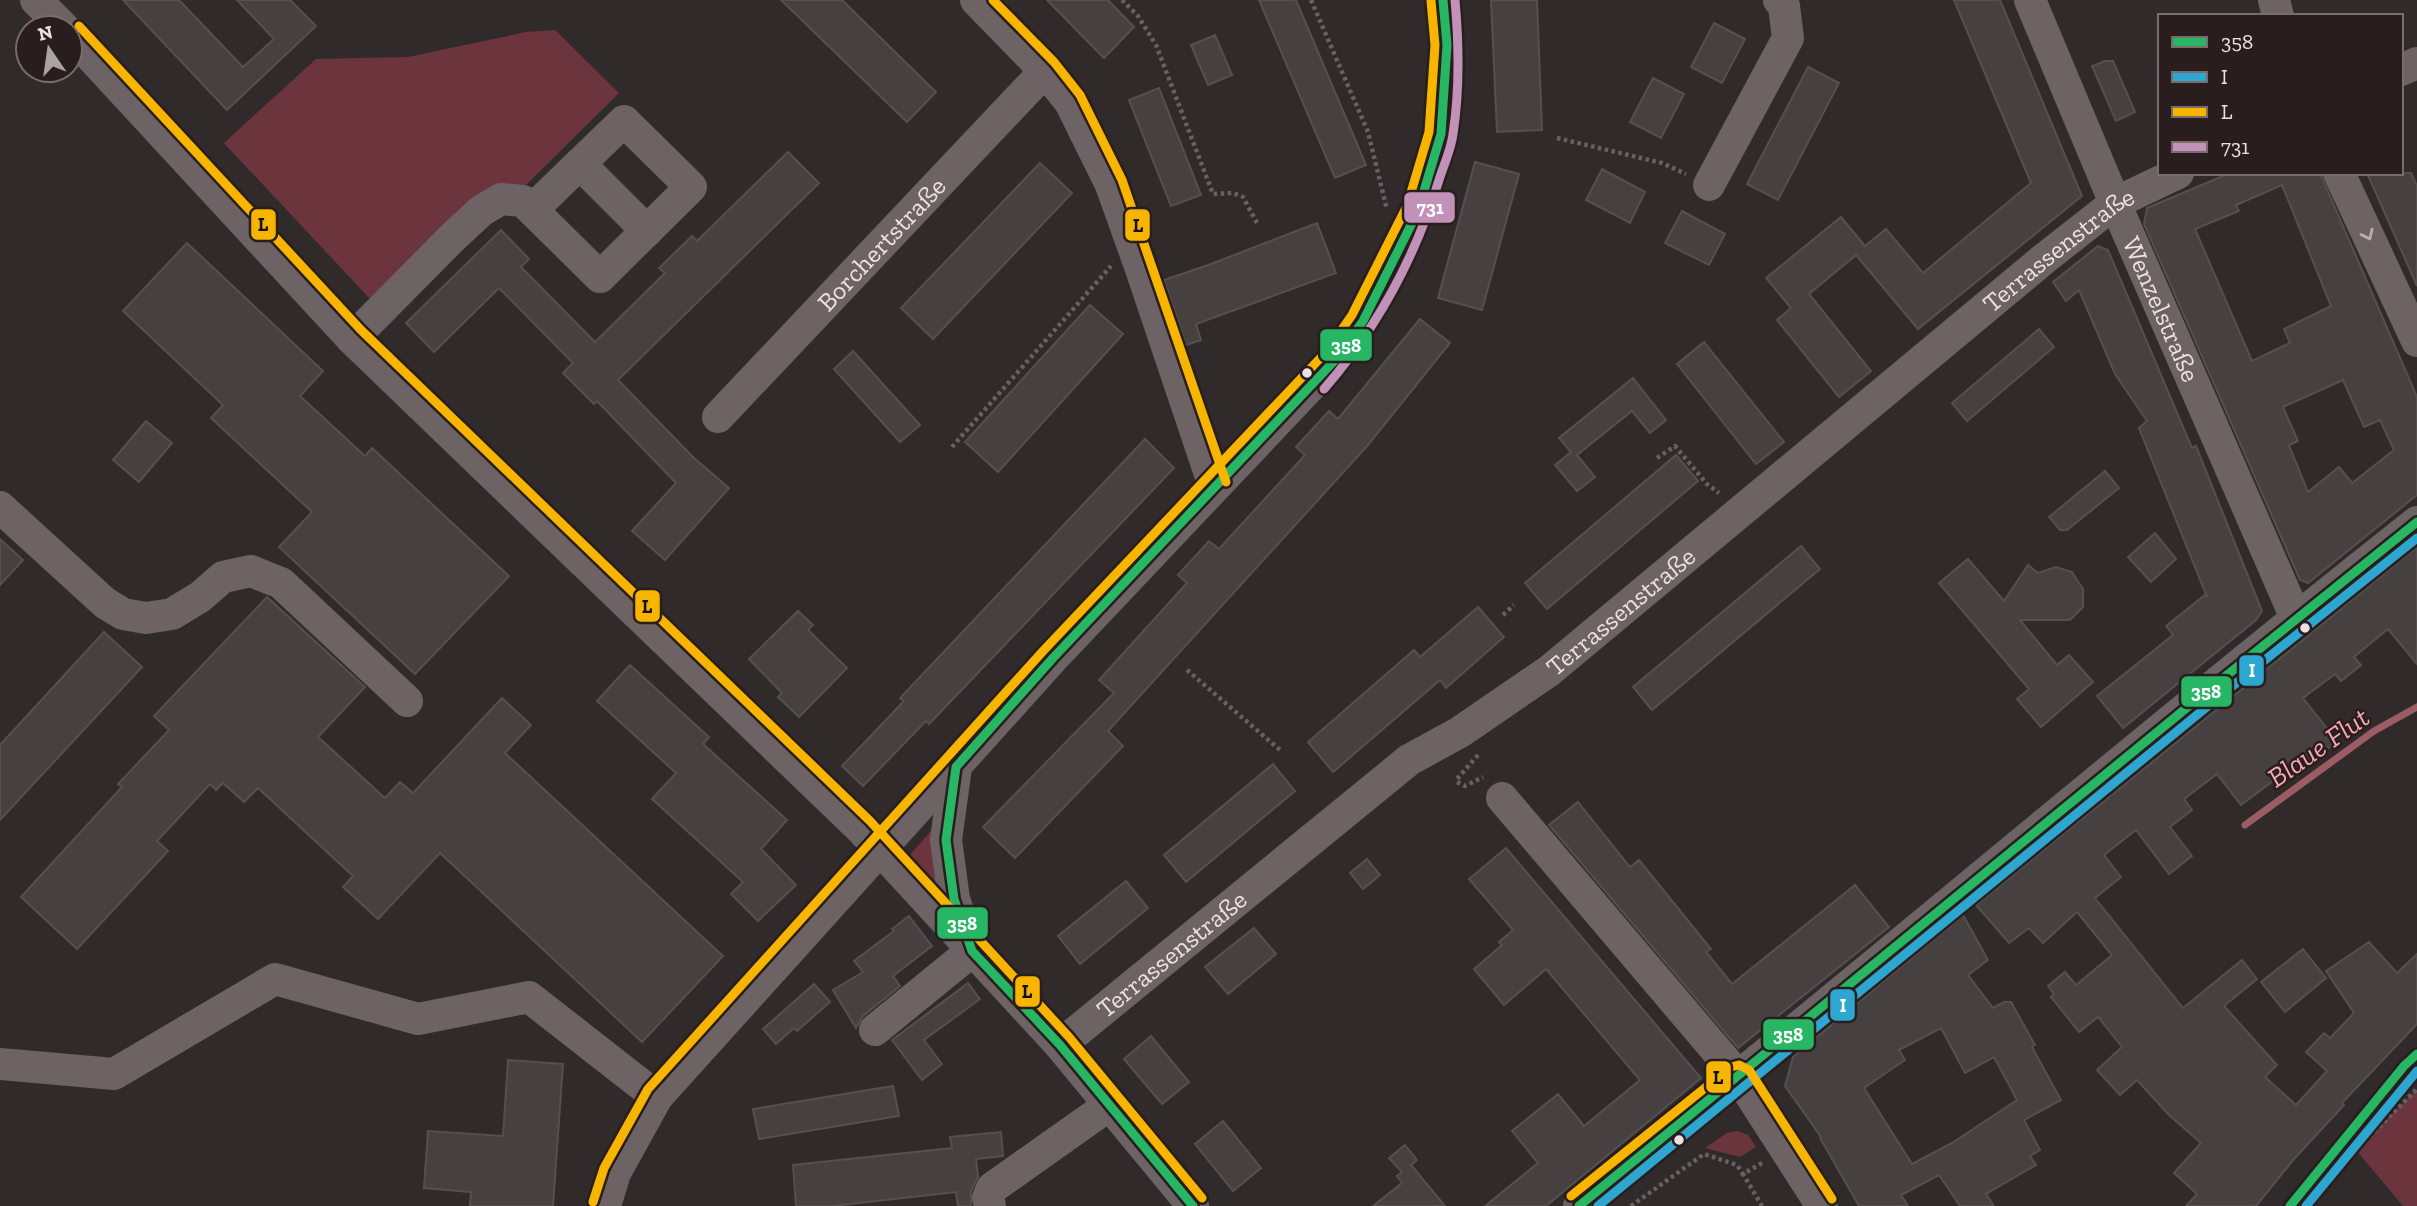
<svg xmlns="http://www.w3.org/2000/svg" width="2417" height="1206" font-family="'Zilla Slab',serif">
<rect width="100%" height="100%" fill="#312a2b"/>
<g fill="#6c353e">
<path d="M555,30l64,63 -93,92h-14l-140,116 -148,-158 92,-84 92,-2 118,-25z"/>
<path d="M936,825l7,75 -41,-36z"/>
<path d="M2417,1089v117h-14l-47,-56z"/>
<path d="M1737,1131l11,4 8,12 -16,10 -35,-9 22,-15z"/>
</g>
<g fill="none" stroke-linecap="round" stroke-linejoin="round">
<path stroke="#9b5c64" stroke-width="7" d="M2245,825l129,-94 43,-24"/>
</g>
<g fill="#464041" stroke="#564f50" stroke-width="2" fill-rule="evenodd">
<path d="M123,0h56l64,67 31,-28 -37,-39h53l26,26 -89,84z"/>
<path d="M781,0h61l94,92 -29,30z"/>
<path d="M1047,0h61l26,27 -30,31z"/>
<path d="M1259,0h37l70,165 -31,13z"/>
<path d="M1491,0h46l5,130 -45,2z"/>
<path d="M1954,0h46l82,196 -164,133 -62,-74 -47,39 62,77 -32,26 -62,-77 14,-12 -25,-30 75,-61 24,29 21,-17 37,44 108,-90z"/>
<path d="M1714,23l31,16 -23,44 -31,-16z"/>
<path d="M1215,35l17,40 -24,10 -17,-40z"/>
<path d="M2105,61h8l22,51 -19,9 -24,-55z"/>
<path d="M1808,67l31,16 -61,117 -31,-16z"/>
<path d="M1653,78l31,16 -23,44 -31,-16z"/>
<path d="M1159,88l42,107 -30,11 -42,-106z"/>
<path d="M788,152l31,31 -201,197 76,78 35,30 -64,72 -33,-29 44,-48 -79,-82 -3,3 -31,-31 10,-10 -74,-75 -65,64 -28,-29 95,-93 28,29 -8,8 74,75 70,-69 -6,-5 33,-32 5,5z"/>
<path d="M1475,162l44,12 -37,136 -44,-12z"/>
<path d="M1040,163l32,30 -139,146 -32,-31z"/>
<path d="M1602,169l43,23 -15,31 -44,-23z"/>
<path d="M2230,173h90l97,224v98l-109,88 -8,-3 -156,-356 3,-16zM2282,185l49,121 -47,23 6,14 -38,18 -57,-132 44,-18 -3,-6zM2343,380l21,47 16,-7 14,30 -42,33 -13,-16 -31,25 -19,-47 9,-4 -15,-34z"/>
<path d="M2367,173h44l6,13v100z"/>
<path d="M1682,211l43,23 -16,31 -44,-22z"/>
<path d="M1317,223l19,50 -140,51 5,16 -15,5 -22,-65 47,-16z"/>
<path d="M187,243l136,128 -23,25 65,60 7,-8 137,128 -94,98 -136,-127 33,-35 -101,-94 12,-13 -100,-94z"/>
<path d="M2098,246l10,4 84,198 4,-2 66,165 -6,9 -133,108 -26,-32 76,-61 -7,-9 39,-31 2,2 -68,-169 8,-7 -32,-47 -36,-84 -13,11 -13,-19z"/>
<path d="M1090,305l33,29 -125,138 -33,-30z"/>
<path d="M1420,319l30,24 -82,102 -260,286 15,15 -108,112 -32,-31 131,-134 -15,-13 88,-97 -9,-8 31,-34 10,8 86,-94 -9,-8 33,-36 9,8z"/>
<path d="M2039,329l15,18 -87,74 -15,-18z"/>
<path d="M1704,342l80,100 -28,22 -79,-100z"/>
<path d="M853,351l67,74 -20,17 -66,-73z"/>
<path d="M1633,378l33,42 -16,13 -18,-22 -55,44 18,22 -18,14 -22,-26 16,-13 -12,-14z"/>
<path d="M146,421l26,22 -33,39 -26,-22z"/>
<path d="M1145,439l29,29 -245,256 -3,-3 -63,65 -21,-20 62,-65 -4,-3z"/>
<path d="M1676,455l22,26 -151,128 -22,-26z"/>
<path d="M2105,471l14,17 -52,42h-7l-11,-13z"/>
<path d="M2155,533l21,26 -25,23 -23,-25z"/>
<path d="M0,539l23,21 -23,25z"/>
<path d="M1801,546l19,23 -168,141 -19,-23z"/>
<path d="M2417,547v117l-29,-35 -34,28 7,8 -20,16 -6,-7 -32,24 34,43 -29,23 -5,-6 -62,47 -24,-31 -33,25 8,11 -22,17 22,29 -23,18 -33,-44 -32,25 17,22 -26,21 88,110 59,-48 15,19 -33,27 53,59 -12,12 31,28 31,-34 -21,-19 18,-19 6,5 24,-25 -28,-42 43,-29 28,31 20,-19v70l-75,79 2,2 -50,54 -38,47h-70l11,-12 -23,-21 27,-30 -32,-28 -32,-35 -17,15 -23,-25 25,-23 -24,-30 -19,15 -28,-35 3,-3 -6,-8 17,-14 11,13 36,-30 -35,-43 -34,31 -14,-15 -20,15 -33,-38z"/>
<path d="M1968,559l36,42 24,-36 10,8 18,-6 16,5 11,17v18l-13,13h-50l37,45 12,-10 24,27 -52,45 -24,-28 12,-10 -90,-106z"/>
<path d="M267,597l98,90 -47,50 67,61 15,-16 13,11 89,-95 29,27 -26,28 218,203 -81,86 -202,-189 -62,66 -35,-32 10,-11 -95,-88 -14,14 -21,-19 -7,7 -6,-6 -53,57 11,10 -91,98 -56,-52 101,-110 -4,-3 51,-54 -15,-14z"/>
<path d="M1478,607l26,30 -58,51 -6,-8 -107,92 -25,-30 106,-92 6,7z"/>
<path d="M798,611l15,14 -5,5 39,38 -48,49 -21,-20 4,-4 -33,-34z"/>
<path d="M104,632l38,35 -142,153v-75z"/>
<path d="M630,665l79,72 -6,7 84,76 -26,29 35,36 -38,36 -27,-27 12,-12 -91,-83 24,-26 -79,-72z"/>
<path d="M1273,764l22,27 -109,91 -22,-27z"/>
<path d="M1578,802l52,65 9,-7 72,89 -5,3 26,32 123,-99 34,42 -151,121 -189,-223z"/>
<path d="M1506,848l195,230 -155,128h-61l53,-43 -26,-32 46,-37 26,32 56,-46 -94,-111 -42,36 -30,-36 28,-24 -3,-3 14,-12 -44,-51z"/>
<path d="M1367,859l13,16 -17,14 -13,-16z"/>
<path d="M1126,881l22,27 -68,56 -22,-28z"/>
<path d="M1963,915l25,45 -20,15 25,33 11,-6h7l24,43 -3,2 29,53 -37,20 16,30 -10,6 6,9 -50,29 8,12h-34l-21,-31 -38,20 7,11h-49l-39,-68 1,-1 -36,-51 8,-29zM1941,1028l24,45 29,-16 23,43 -65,43 -40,21 -48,-76 41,-28 -6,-10z"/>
<path d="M909,916l23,30 -39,30 7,10 -37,30 -7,12 -23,-38 30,-18 -9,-11 40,-30 -2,-2z"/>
<path d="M1254,928l22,26 -48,40 -23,-27z"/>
<path d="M2303,949l23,29 -41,34 -24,-30z"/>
<path d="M968,983l12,16 -56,41 18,24 -20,16 -30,-40z"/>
<path d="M814,984l16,18 -33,29 -3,-3 -18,16 -13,-15z"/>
<path d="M1151,1036l38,46 -27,22 -38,-45z"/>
<path d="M508,1060l55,4 -10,142h-83l1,-14 -47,-4 4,-57 75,5z"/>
<path d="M893,1086l6,30 -140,23 -6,-30z"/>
<path d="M1223,1121l38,47 -28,23 -38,-47z"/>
<path d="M1001,1132l2,24 -27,3 2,18 -7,14v15h-13l-2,-14 -123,14h-37l-3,-41 159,-17 -2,-11z"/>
<path d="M1405,1145l12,15 -6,5 34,41h-72l29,-23 -5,-7 5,-4 -13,-14z"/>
</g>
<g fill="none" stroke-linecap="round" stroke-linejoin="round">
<g stroke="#686061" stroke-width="4.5" stroke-dasharray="3.5 3.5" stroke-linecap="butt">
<path d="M1122,0l16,16 18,29 57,149 20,-1 10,4 14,26"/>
<path d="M1311,0l57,132 19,78"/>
<path d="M1557,138l105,25 24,11"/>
<path d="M952,447l159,-181"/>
<path d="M1657,458l18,-12 32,38 12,9"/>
<path d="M1503,615l11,-10"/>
<path d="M1187,670l93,80"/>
<path d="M1478,755l-21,24v3l8,4 18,-9"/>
<path d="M1762,1163l-19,11 19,32"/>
<path d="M1631,1206l73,-52 33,11 6,9"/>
<path d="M2310,1206l46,-56 61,-61"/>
</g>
<g stroke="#6d6264" stroke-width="32">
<path d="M36,0l28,28"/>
<path d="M976,0l69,71 25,31 41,83 30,84 73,217"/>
<path id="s1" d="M2030,0l85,203 181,415"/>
<path d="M2274,0l4,16"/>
<path d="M70,34l282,305 509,490 199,216 133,161"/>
<path d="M2401,70l16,-7"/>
<path d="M580,164l67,67"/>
<path d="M2339,173l78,168"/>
<path d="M1709,185l79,-147 -4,-32 -5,-6"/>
<path d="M352,339l100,-101 29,-27 20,-12 22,2 77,76 91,-90 -67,-66 -92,89"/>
<path id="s2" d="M718,417l327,-346"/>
<path d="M0,507l105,96 18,11 23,4 26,-4 28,-17 23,-20 28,-6 30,12 126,118"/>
<path d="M956,767l-10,73 8,59 13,38"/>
<path d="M1502,798l237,279 83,129"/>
<path d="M875,1030l97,-79"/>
<path id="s3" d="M1060,1045l349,-285 51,-28 89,-61 496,-413 70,-55 63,-30"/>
<path d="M0,1064l114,10 161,-95 143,40 111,-22 128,100"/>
<path d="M605,1206l10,-33 42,-76 396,-439 283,-299 27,-38 55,-110 23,-77 6,-89 -4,-45"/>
<path d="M990,1206l-2,-8 4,-10 116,-82"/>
<path d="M1579,1206c281,-226 555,-460 838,-684"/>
</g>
<defs>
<g id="bus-1">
<path d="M1193,1206l-133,-161 -88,-94 -18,-52 -8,-59 10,-73 97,-109 283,-299 27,-38 55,-110 23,-77 6,-89 -4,-45"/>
<path d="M1579,1206l627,-514 211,-170"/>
<path d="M2290,1206l114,-140 13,-12"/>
</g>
<g id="bus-2">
<path d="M1598,1206l616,-505 203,-163"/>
<path d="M2306,1206l111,-135"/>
</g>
<g id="bus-3">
<path d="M993,0l61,62 26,33 42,85 104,302"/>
<path d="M79,26l282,304 509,491 199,216 133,161"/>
<path d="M1571,1196l160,-129 8,-2 10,5 83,129"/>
<path d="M593,1202l11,-34 44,-79 396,-439 283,-299 25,-36 55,-109 22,-74 6,-87 -4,-44"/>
</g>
<path id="bus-4" d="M1324,389c54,-62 91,-131 115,-209 5,-16 12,-30 14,-46 7,-45 6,-90 2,-134"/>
</defs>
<use href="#bus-1" stroke="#2a1d1e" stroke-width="14"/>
<use href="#bus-2" stroke="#2a1d1e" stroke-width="14"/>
<use href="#bus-3" stroke="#2a1d1e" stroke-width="14"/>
<use href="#bus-4" stroke="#2a1d1e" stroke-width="14"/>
<use href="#bus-1" stroke="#26b664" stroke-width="9"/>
<use href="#bus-2" stroke="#2da7d0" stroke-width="9"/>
<use href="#bus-3" stroke="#f7b500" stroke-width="9"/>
<use href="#bus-4" stroke="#c291b8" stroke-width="9"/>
</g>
<defs><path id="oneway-chevron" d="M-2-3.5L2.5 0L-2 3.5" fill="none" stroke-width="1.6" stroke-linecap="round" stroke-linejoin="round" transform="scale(1.75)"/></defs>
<use stroke="#b9afb0" href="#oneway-chevron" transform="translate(2368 235) rotate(65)"/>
<g fill="#ece2e3" stroke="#2a1d1e" stroke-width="2.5">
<circle cx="1307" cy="373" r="6"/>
<circle cx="2305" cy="628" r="6"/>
<circle cx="1679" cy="1140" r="6"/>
</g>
<g text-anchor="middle" stroke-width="5" stroke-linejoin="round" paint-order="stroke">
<g font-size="26" fill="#ece2e3" stroke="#2a1d1e">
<text dy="9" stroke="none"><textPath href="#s2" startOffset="238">Borchertstraße</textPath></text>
<text dy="9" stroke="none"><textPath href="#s3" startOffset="1278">Terrassenstraße</textPath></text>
<text dy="9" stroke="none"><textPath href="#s1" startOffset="336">Wenzelstraße</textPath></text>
<text dy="9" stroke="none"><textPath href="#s3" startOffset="710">Terrassenstraße</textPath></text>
<text dy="9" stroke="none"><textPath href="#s3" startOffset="144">Terrassenstraße</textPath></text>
</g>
<g font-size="28" font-style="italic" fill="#f8a8b1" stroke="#2a1d1e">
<text transform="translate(2318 747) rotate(-35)" y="10">Blaue Flut</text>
</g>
</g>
<g stroke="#2a1d1e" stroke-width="2.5">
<rect x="1403" y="191" width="53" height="33" rx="7" fill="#c291b8"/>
<rect x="250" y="208" width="27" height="33" rx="7" fill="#f7b500"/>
<rect x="1124" y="208" width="27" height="34" rx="7" fill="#f7b500"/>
<rect x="1319" y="328" width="54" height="34" rx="7" fill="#26b664"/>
<rect x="634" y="589" width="27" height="34" rx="7" fill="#f7b500"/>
<rect x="2238" y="654" width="27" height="33" rx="7" fill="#2da7d0"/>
<rect x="2180" y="675" width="53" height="33" rx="7" fill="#26b664"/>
<rect x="936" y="906" width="53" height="34" rx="7" fill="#26b664"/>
<rect x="1014" y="975" width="27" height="33" rx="7" fill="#f7b500"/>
<rect x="1829" y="988" width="27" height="34" rx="7" fill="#2da7d0"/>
<rect x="1762" y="1018" width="53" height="33" rx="7" fill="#26b664"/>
<rect x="1705" y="1060" width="27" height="34" rx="7" fill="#f7b500"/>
</g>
<g font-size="19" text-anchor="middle" font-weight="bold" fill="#fff">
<text x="1430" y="214">731</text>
<text x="1346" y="352">358</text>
<text x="2252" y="677">I</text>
<text x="2206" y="698">358</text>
<text x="962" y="930">358</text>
<text x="1843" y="1012">I</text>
<text x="1788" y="1041">358</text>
</g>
<g font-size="19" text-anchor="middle" font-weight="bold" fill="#111">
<text x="263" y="231">L</text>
<text x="1138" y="232">L</text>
<text x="647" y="613">L</text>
<text x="1027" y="998">L</text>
<text x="1718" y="1084">L</text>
</g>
<rect x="2158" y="14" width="245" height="161" fill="#2a1d1e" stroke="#786c6d" stroke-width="2"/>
<rect x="2172" y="37" width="35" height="10" fill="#26b664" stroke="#786c6d" stroke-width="2"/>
<text x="2221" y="49" font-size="21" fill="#ece2e3">358</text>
<rect x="2172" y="72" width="35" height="10" fill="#2da7d0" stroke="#786c6d" stroke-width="2"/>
<text x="2221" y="84" font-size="21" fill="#ece2e3">I</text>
<rect x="2172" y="107" width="35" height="10" fill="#f7b500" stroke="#786c6d" stroke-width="2"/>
<text x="2221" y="119" font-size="21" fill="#ece2e3">L</text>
<rect x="2172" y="142" width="35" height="10" fill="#c291b8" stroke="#786c6d" stroke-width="2"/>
<text x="2221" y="154" font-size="21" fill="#ece2e3">731</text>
<g transform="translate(49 49) rotate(347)"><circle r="33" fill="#2a1d1e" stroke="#786c6d" stroke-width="2"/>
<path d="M0-5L12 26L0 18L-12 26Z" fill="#aba2a3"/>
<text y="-10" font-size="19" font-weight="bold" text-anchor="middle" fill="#ece2e3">N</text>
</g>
</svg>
